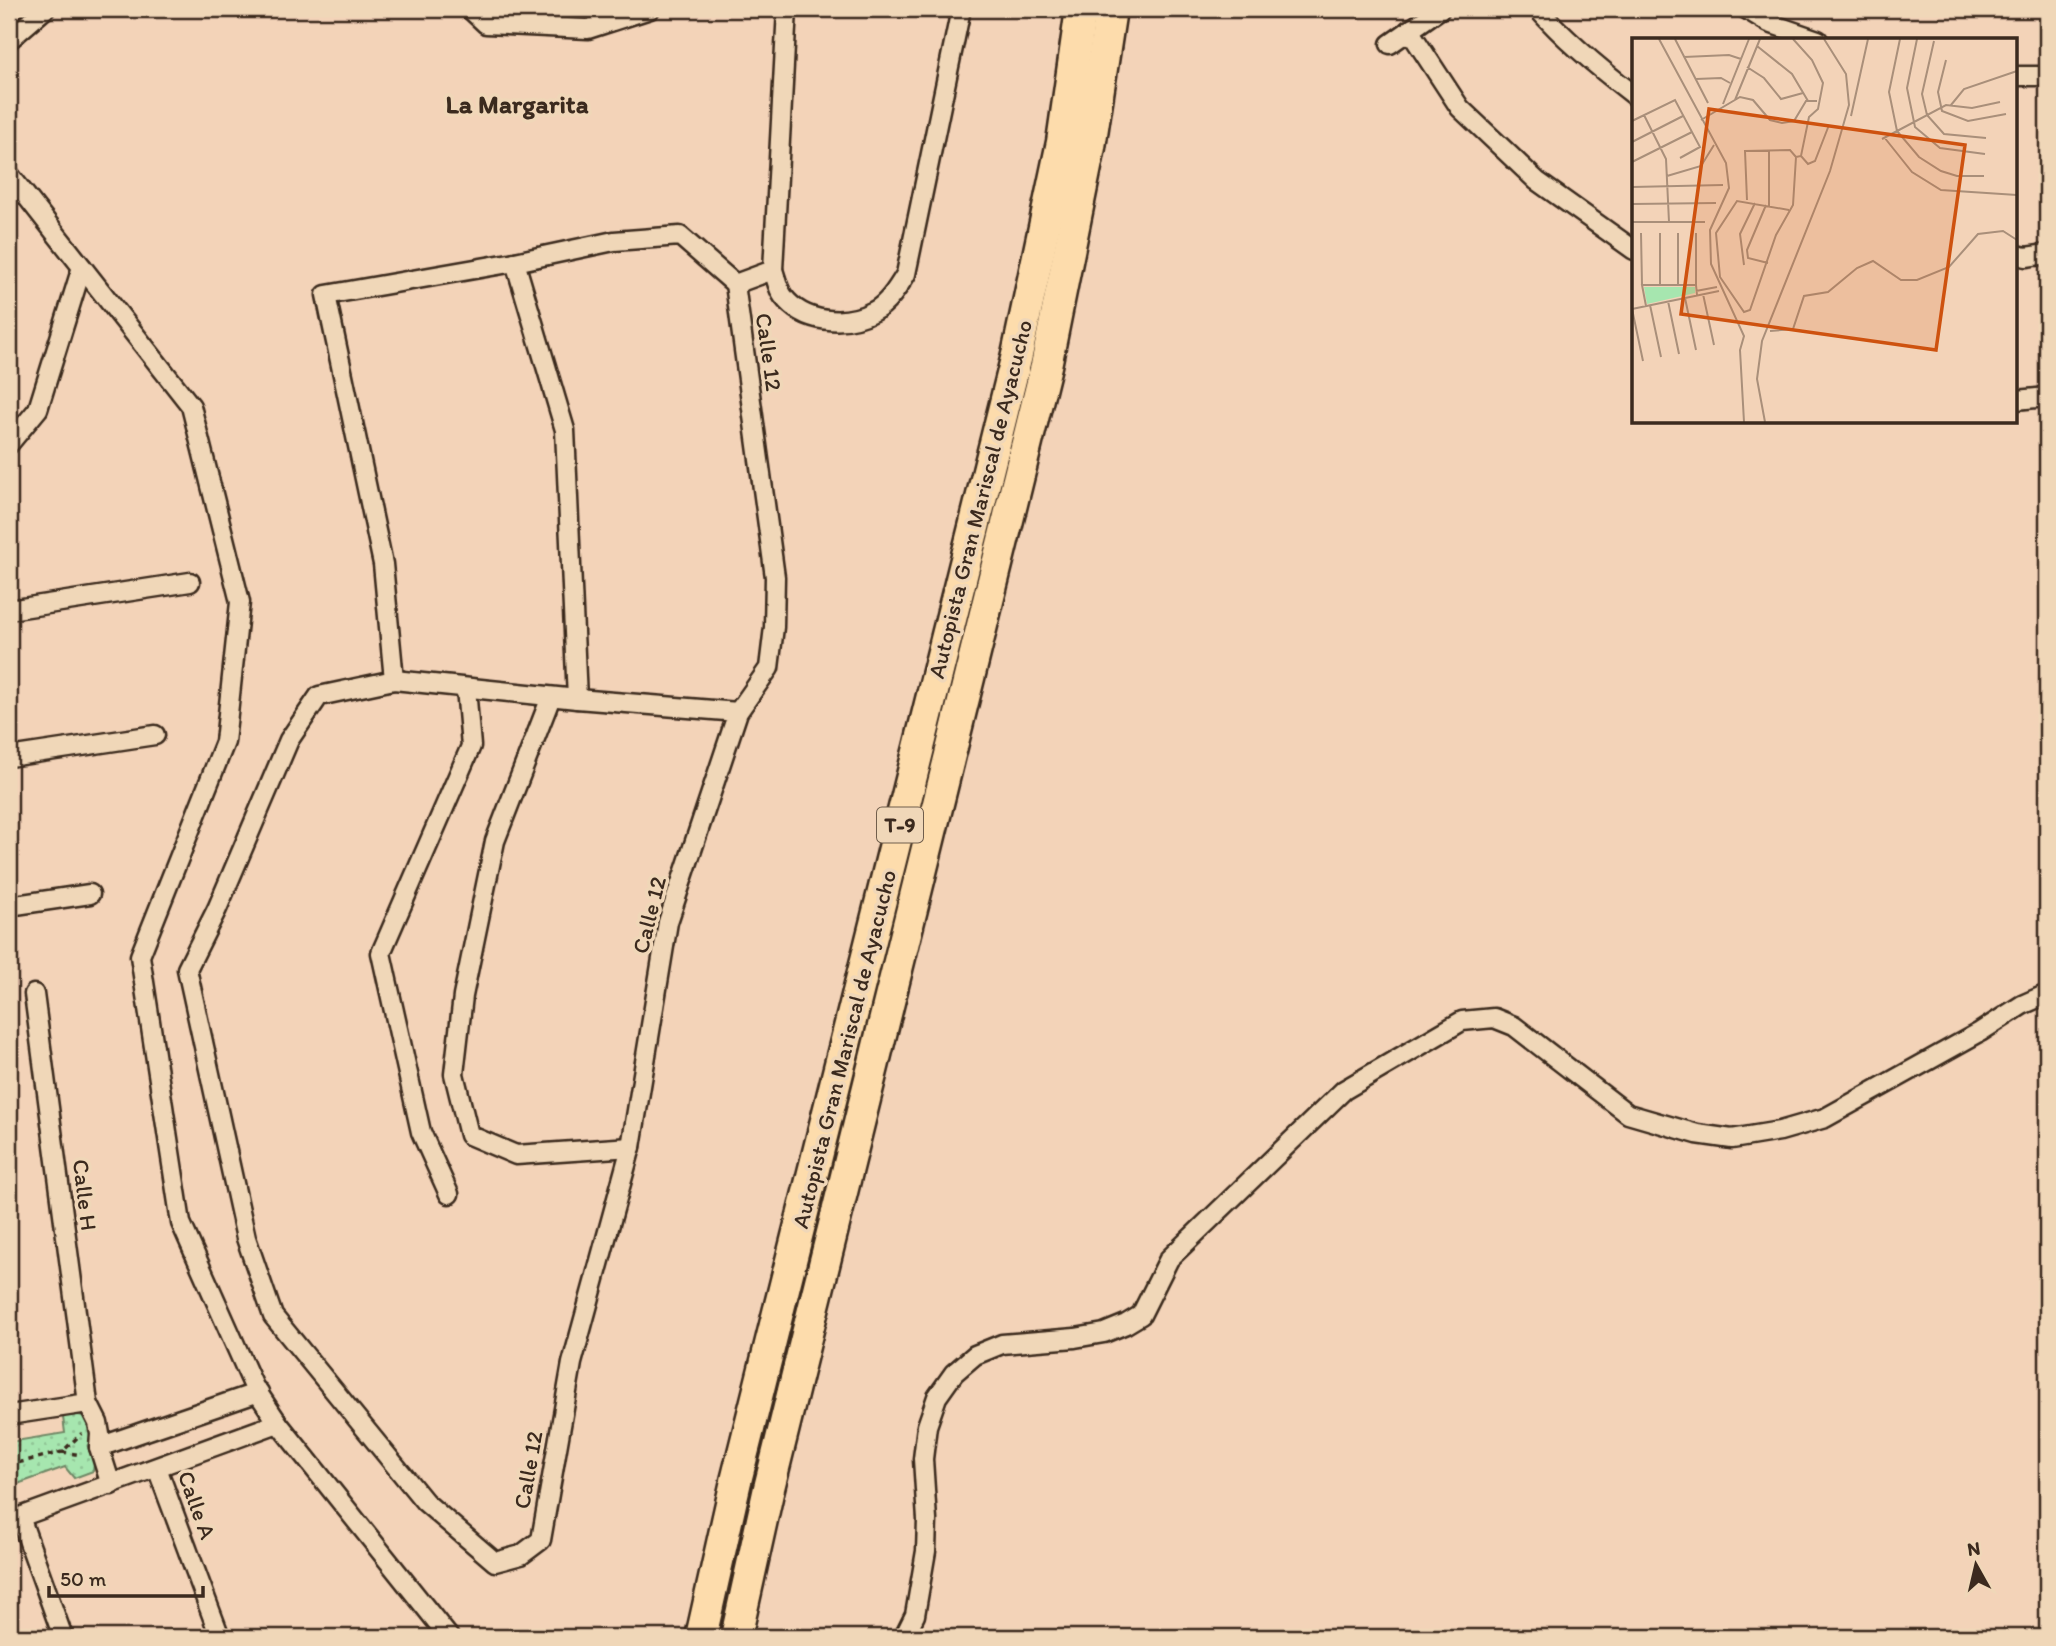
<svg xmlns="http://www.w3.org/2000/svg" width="2056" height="1646" font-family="Itim,sans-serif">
<defs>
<pattern id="park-dots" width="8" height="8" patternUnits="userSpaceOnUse" patternTransform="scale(1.75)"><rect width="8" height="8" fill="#a6e6af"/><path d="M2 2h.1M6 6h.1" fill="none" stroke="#90c596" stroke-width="1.8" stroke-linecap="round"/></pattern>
</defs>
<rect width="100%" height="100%" fill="#f3d3b8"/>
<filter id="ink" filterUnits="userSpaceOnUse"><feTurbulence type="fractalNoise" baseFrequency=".0143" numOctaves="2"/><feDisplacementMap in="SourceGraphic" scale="14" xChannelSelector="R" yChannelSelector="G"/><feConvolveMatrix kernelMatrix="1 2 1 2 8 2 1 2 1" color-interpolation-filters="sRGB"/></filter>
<g filter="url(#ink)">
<path fill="url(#park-dots)" stroke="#708866" stroke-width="2" d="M72,1414l12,2c8,19 13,34 9,55l-19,7 -9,-11 -56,20v-45l56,-9 -2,-16z"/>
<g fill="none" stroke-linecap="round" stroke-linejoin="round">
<defs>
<g id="minor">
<path d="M470,9l16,15 102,5 62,-20"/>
<path d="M1538,9c28,32 62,60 96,86"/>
<path d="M1746,9l23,14 49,17"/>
<path d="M1409,30l51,78 77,73 97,69"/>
<path d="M9,40l36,-31"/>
<path d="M1390,44l50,-35"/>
<path d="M2016,76h31"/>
<path d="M9,174l182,232 49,196 -15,140 -85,214 41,267 73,164 24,36 171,214"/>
<path d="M2016,255l10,2 21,-3"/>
<path d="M515,262l50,168 12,269"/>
<path d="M773,270c3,8 5,19 10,26 20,27 62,31 91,15 14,-7 24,-24 32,-37l55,-265"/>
<path d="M735,284l40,293 -1,50 -5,41 -31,44 -70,210 -37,225 -59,216 -31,177 -20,15 -26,7 -70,-60 -152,-186 -27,-78 -59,-269 30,-60 72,-169 30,-44 75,-16 183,19 161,13"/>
<path d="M735,284l38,-14 14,-261"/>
<path d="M2016,400l31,-3"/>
<path d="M9,444l29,-35 44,-142"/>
<path d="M9,610l181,-28"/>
<path d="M394,680l-11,-116 -57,-269 189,-33 99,-21 66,-5 55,48"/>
<path d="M551,697l-56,144 -32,155 -9,78 15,61 47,20 115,-8"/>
<path d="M9,757l146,-22"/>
<path d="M9,906l81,-12"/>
<path d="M34,994l54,409"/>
<path d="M449,1194l-28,-62 -40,-179 90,-207 -5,-58"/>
<path d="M9,1415l79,-12 10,20 2,11 -1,13 12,38"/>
<path d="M99,1447l160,-55"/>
<path d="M157,1468l63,169"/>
<path d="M20,1517l43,120"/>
<path d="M9,1521l269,-98"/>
<path d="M904,1637l11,-22 11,-64 1,-31 -4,-61 4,-33 10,-29 17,-24 21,-18 27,-11 73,-6 29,-5 22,-9 15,-9 28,-56 175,-169 118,-69 32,-3 20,8 114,88 69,20 35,5 48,-8 45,-13 155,-86 42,-27 25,-11"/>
</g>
<g id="trunk">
<path d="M701,1637l35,-156 281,-1126 45,-213 19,-133"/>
<path d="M736,1637l33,-149 277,-1122 44,-219 21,-138"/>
</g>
</defs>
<use href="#minor" stroke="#3b2a1e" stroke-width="23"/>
<use href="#trunk" stroke="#3b2a1e" stroke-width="35"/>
<g stroke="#3b2a1e" stroke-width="3.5" stroke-dasharray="5 5" stroke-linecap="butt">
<path d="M62,1452l19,3"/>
<path d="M9,1465l53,-13 20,-19"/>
</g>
<use href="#minor" stroke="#f0d7b8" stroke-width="18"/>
<use href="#trunk" stroke="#fddcac" stroke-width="30"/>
</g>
</g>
<g text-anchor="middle" stroke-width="7" stroke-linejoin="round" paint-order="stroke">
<rect fill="#f0d7b8" stroke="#715e4c" stroke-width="2" x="877" y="807.5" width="46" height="35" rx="5"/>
<g font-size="21" font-weight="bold" fill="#3b2a1e">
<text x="900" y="832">T-9</text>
</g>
<g font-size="23" fill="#3b2a1e" stroke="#f0d7b8">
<text transform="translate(769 352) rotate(82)" y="8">Calle 12</text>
<text transform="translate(980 499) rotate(-76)" y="8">Autopista Gran Mariscal de Ayacucho</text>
<text transform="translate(649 915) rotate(-76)" y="8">Calle 12</text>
<text transform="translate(844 1049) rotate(-76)" y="8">Autopista Gran Mariscal de Ayacucho</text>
<text transform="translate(85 1195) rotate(83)" y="8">Calle H</text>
<text transform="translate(528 1470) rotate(-80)" y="8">Calle 12</text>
<text transform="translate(197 1505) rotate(70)" y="8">Calle A</text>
</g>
<g font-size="26" font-weight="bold" fill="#3b2a1e" stroke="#f0d7b8">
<text x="517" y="113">La Margarita</text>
</g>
</g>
<g transform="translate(1632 38)">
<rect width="385" height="385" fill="#f3d3b8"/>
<path d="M12,249h51v6l-48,11z" fill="#a6e6af"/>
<path fill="none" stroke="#a98f7a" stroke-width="2" d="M27,1l67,124 3,25 -19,42 1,34 33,72 -4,14 4,72M43,1l33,64M161,1l19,21 11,23 -5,26 -9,8 -8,39 -5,1M268,1l-11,53 8,39 22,26 22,14 16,5h27M285,1l-10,49 8,39 25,21 45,6M302,3l-12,53 5,21 17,19 42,4M125,8l35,28 16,27M52,19l45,-2 12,4M314,22l-8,32 4,19 26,10 38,-7M115,29l17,11 17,21 22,-6M64,41l25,-1 9,5M103,62l25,-61M91,66l26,-65M319,67l13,-16 53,-18M12,77l22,44 3,63M219,78l17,-77M69,82l39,-23 13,3 17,20 12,3 12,-2 12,-20h11M0,83l43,-21 25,47 -20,11M252,99l28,35 29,18 76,5M250,101l64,-34 26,3 28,-6M0,104l51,-26M137,113v55M169,118l7,8 7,-3 14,-36M0,124l60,-30M35,138l34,-10 13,-21M0,149l91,-2M115,162l-2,-49 45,-1 6,7M0,166l84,-1M134,167l-19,45 1,8 20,5M157,172l-52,-9 -21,32 4,44 24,35 6,-2 26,-75 17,-30 3,-48M1,184h72M9,195l1,52M28,195v52M46,195v52M112,227l-4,-31 15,-31M64,247v-52M64,253l21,-4M71,256l11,51M53,260l11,52M36,263l11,53M18,267l11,52M14,268l-4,-21h54l1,10M0,271l87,-18M0,271l11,52M138,293l23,-2 11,-33 24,-4 29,-24 16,-7 28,19h16l32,-13 29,-33 25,-3 14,9M133,384l-8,-43 5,-38 68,-170 19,-66 -3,-31 -22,-35"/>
<path fill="#ce520f" fill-opacity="0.15" stroke="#ce520f" stroke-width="3.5" d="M77,71l256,36 -29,205 -255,-36z"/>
<rect width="385" height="385" fill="none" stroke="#3b2a1e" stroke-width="3.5"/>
</g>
<rect width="2056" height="1646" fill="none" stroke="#f0d7b8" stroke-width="35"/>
<rect x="18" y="18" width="2021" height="1611" fill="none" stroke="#3b2a1e" stroke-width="2.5" filter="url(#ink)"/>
<g transform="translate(1976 1565) rotate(352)" stroke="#f0d7b8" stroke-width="5" paint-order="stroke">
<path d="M0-5L12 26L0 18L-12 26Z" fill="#3b2a1e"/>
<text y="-10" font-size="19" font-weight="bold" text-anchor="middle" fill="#3b2a1e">N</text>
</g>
<path d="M49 1586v10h154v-10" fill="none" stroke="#3b2a1e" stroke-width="3.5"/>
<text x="60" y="1586" font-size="21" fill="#3b2a1e" stroke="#f0d7b8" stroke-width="5" paint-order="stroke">50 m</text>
</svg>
